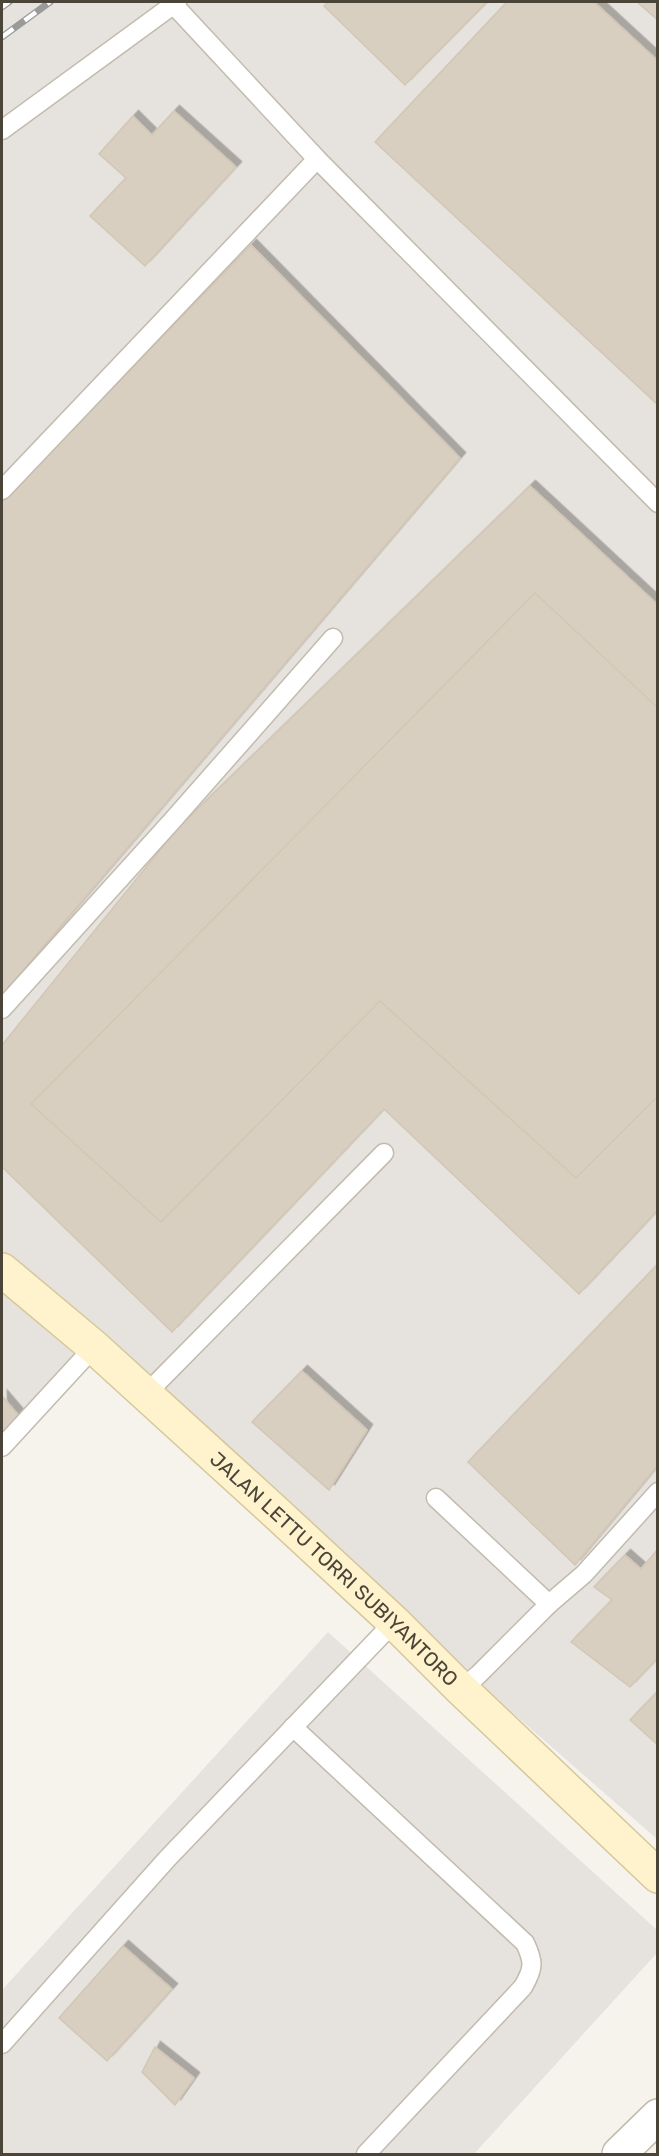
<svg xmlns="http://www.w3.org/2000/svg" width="659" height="2156" font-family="Rubik,sans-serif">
<defs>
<filter id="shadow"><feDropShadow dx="5.5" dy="-5.5" stdDeviation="0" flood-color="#0004"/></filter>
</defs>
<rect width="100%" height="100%" fill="#f6f3ec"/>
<g fill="#e6e2dd">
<path d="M2,2h655v1837l-563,-492 -92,99z"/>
<path d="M328,1632l329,298v23l-183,201h-472v-164z"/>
</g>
<g fill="#d8cfc1" stroke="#d3c7b4" stroke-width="1.5" filter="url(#shadow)">
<path d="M328,2h159l-82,83 -81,-79z"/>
<path d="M507,2h87l64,59v344l-283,-263z"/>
<path d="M637,2h21v18z"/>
<path d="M174,111l62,56 -91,99 -55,-50 36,-38 -27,-24 34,-38 19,19z"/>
<path d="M251,245l209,213 -458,537v-493z"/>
<path d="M530,486l128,119v605l-79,84 -195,-185 -212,223 -170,-165v-122l175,-216z"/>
<path d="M535,593l123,115v388l-82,82 -196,-177 -219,221 -130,-118z"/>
<path d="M658,1264v201l-83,100 -107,-103z"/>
<path d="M302,1371l65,59 -38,60 -77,-68z"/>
<path d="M2,1396l17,20 -17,17z"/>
<path d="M658,1549v109l-28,29 -59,-45 41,-42 -18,-13 31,-32 16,14z"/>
<path d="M658,1691v54l-28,-25z"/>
<path d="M123,1946l49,43 -65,72 -48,-43z"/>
<path d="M155,2047l39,31 -19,27 -33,-33z"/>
</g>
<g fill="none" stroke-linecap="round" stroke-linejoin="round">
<defs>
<g id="service">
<path d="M173,4l144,155 341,344"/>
<path d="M2,130l175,-128"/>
<path d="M2,490l315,-331"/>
<path d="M2,1009l170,-188 161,-183"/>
<path d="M146,1394l238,-241"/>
<path d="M2,1447l92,-100"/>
<path d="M436,1498l113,106"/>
<path d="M461,1689l17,-14 71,-71 35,-30 74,-82"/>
<path d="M293,1727l232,216c9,19 9,25 -2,44l-157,167"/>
<path d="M2,2044l165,-185 227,-237"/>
</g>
<path id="minor" d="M619,2154l39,-38"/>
<g id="secondary">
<path id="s1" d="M2,1270l92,77 178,162 122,113 67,67 197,187"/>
</g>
</defs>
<use href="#service" stroke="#c2bbae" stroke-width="21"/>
<use href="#minor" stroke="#c2bbae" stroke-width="36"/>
<use href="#secondary" stroke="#d6c79b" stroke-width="36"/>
<use href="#service" stroke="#fff" stroke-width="18"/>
<use href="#minor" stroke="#fff" stroke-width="33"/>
<use href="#secondary" stroke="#fff3cd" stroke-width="33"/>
<defs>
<g id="rail">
<path d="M2,7l7,-5"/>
<path d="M2,37l48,-35"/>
</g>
</defs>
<use href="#rail" stroke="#9a9a9a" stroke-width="7"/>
<use href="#rail" stroke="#fff" stroke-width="4.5" stroke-dasharray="14" stroke-linecap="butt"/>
</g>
<g text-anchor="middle" stroke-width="4.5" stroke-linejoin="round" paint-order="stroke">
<g font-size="20" fill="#4b4439" stroke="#fff">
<text dy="7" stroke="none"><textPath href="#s1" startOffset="447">JALAN LETTU TORRI SUBIYANTORO</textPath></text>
</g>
</g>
<rect width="659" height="2156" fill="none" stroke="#4b4439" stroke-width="6"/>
</svg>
